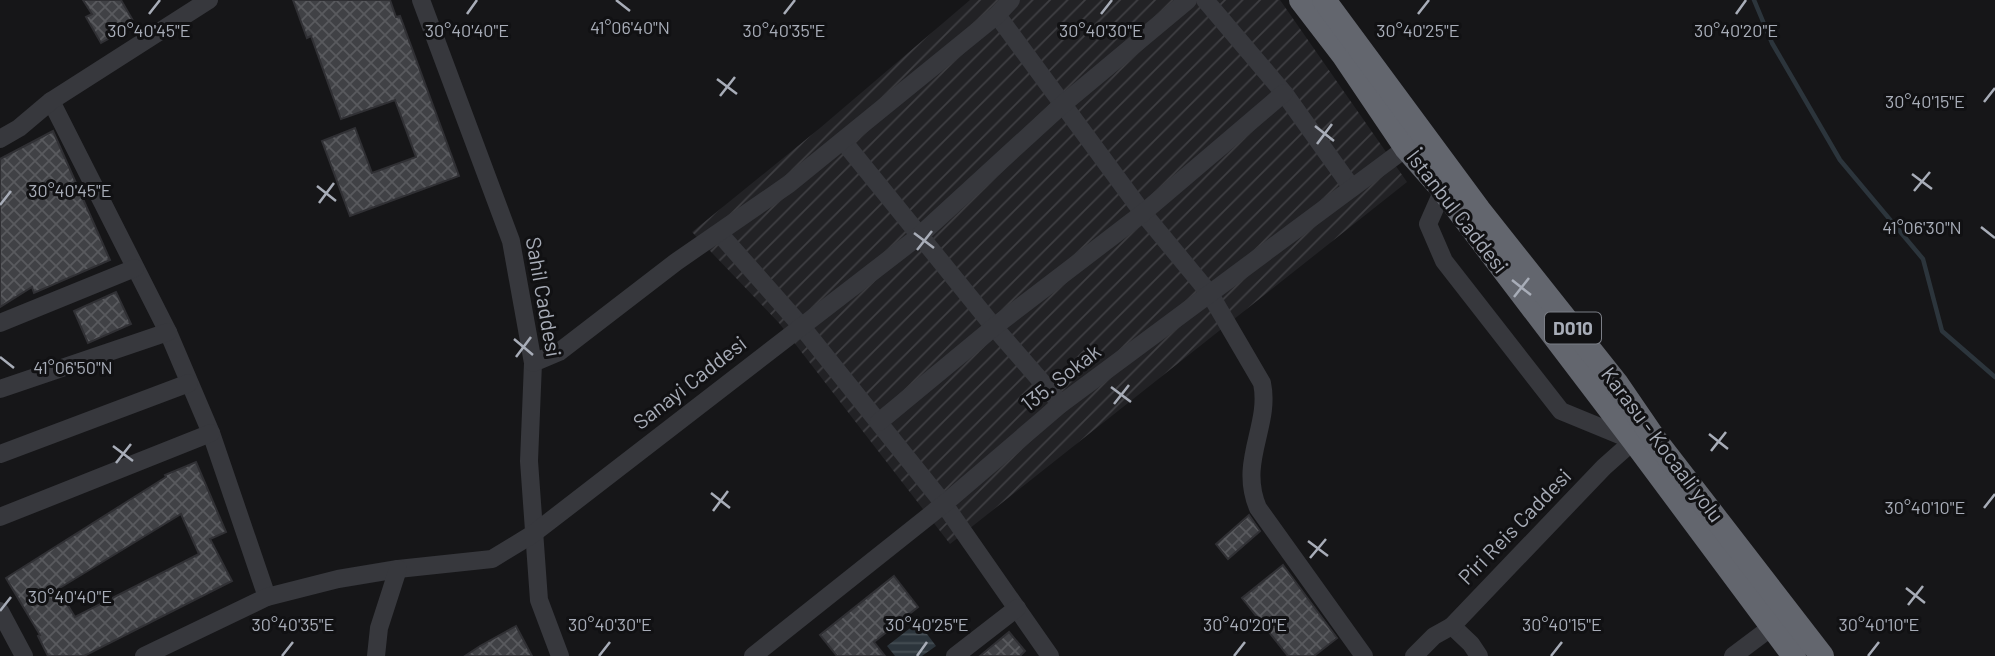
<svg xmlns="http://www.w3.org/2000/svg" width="1995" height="656" font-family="Barlow,sans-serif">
<defs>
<pattern id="industrial-furrows" width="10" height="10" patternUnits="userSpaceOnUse" patternTransform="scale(1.75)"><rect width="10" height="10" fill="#222225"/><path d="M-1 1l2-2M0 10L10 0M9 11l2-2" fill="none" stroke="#3f3f43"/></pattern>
<pattern id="water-rules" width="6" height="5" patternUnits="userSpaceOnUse" patternTransform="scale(1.75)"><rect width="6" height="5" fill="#2c353c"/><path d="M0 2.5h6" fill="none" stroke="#485056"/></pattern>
<pattern id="building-cross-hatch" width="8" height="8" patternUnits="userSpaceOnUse" patternTransform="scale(1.75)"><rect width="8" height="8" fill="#404145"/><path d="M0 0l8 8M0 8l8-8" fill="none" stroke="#595a5e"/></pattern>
</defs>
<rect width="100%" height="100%" fill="#161618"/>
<path fill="url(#industrial-furrows)" d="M970,0h310l127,182 -457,362 -171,-221 -87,-91 128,-104z"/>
<path fill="url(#water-rules)" d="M918,622l18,24 -14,10h-27l-8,-10z"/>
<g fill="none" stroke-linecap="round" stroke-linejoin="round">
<path stroke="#2c353c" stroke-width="4.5" d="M1754,0l18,43 68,117 83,99 19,72 53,46"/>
</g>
<g fill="url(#building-cross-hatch)" stroke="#303034" stroke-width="2" fill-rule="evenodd">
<path d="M83,0h38l14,24 -34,19 -15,-26 6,-3z"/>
<path d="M293,0h97l6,17 4,-1 59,160 -109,40 -28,-75 33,-13 17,45 44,-16 -21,-57 -54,19 -30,-83 -4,2z"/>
<path d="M53,131l57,129 -76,33 -2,-6 -32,20v-148z"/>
<path d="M116,292l15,32 -43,19 -14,-32z"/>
<path d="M196,462l30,70 -16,7 22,42 -148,75h-36l-10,-20 2,-1 -34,-57 160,-101 -1,-2zM181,514l18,40 -124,63 -17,-28z"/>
<path d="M1249,515l11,16 -32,28 -12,-15z"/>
<path d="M1283,565l54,73 -23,18h-26l-46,-58z"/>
<path d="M894,576l24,31 -44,35 11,14h-48l-17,-21z"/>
<path d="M516,626l16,30h-67l15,-10z"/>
<path d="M1009,632l16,19 -5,5h-40z"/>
</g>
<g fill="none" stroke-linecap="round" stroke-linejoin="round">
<g stroke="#37383d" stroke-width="18">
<path d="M421,0l90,241 22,122 -4,98 10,139 21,56"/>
<path d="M1205,0l79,93 68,95"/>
<path d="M997,15l146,198 67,81 52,89c9,43 -24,78 -4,125l106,148"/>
<path d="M51,101l117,231 43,101 56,164"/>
<path d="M0,139l19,-11 32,-27 158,-101"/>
<path d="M843,141l151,186 67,77"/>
<path d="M1443,190l-15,34 16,37 117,150 73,30"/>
<path d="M719,233l83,94 142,177 106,152"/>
<path d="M0,323l135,-55"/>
<path d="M533,363l26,-11 117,-90 113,-78 208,-169 14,-15"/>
<path d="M0,389l168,-57"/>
<path d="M879,422l115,-95 149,-114 141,-120"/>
<path d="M0,454l189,-71"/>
<path d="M0,517l211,-84"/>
<path d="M0,611l24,45"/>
<path d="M1452,626l19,18 8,12"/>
<path d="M144,656l123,-59 71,-18 60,-10 94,-10 41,-25 386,-298 143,-131 126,-105"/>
<path d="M376,656l3,-28 19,-59"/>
<path d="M753,656l191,-152 117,-100 345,-256"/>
<path d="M955,656l62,-48"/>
<path d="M1414,656l20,-20 18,-10 152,-159 36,-32"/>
<path d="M1733,656l48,-36"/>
</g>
<g stroke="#63666e" stroke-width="24">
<path d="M1301,0l43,56 62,92 37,42 191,251 160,215"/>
<path d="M1324,0l155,210 138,174 39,57 166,215"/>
</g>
</g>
<path fill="none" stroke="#a8adb8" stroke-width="2.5" d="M616,0l14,11M149,14l11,-14M467,14l10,-14M784,14l11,-14M1101,14l11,-14M1418,14l11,-14M1736,14l10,-14M717,79l20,15M720,96l15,-19M1984,102l11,-14M1315,126l19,15M1317,144l15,-20M1912,174l20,15M317,186l19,15M1914,191l16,-19M319,203l15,-20M0,205l11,-14M1981,227l14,11M914,233l20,15M917,250l15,-19M1512,280l19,15M1514,297l15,-19M514,339l19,16M0,357l14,11M516,357l15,-20M1111,387l20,15M1114,404l15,-19M1709,434l19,15M113,446l20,15M1711,451l15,-19M116,463l15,-19M711,493l19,15M1984,508l11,-14M713,511l15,-20M1308,541l20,15M1310,558l16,-19M1906,588l19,15M1908,605l15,-19M0,611l11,-14M282,656l11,-14M599,656l11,-14M917,656l10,-14M1234,656l11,-14M1551,656l11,-14M1868,656l11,-14"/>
<g text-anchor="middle" stroke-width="6" stroke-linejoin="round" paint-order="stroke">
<rect fill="#111113" stroke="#7b7e86" stroke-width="2" x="1545" y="312.5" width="56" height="31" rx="5"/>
<g font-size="19" font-weight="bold" fill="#a8adb8">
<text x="1573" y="335">D010</text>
</g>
<g font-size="21" fill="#a8adb8" stroke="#111113">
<text transform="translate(1457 212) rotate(52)" y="7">İstanbul Caddesi</text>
<text transform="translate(543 297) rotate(80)" y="7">Sahil Caddesi</text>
<text transform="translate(1061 378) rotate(-38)" y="7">135. Sokak</text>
<text transform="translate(690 383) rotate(-38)" y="7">Sanayi Caddesi</text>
<text transform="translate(1662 445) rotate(53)" y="7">Karasu - Kocaali yolu</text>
<text transform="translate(1515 527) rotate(-46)" y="7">Piri Reis Caddesi</text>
</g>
</g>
<g font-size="18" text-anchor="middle" fill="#a8adb8" stroke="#111113" stroke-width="6" stroke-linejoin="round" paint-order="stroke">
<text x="630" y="34">41°06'40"N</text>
<text x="784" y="37">30°40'35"E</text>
<text x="149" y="37">30°40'45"E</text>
<text x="467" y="37">30°40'40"E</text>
<text x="1101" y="37">30°40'30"E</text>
<text x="1418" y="37">30°40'25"E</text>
<text x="1736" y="37">30°40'20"E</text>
<text x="1925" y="108">30°40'15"E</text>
<text x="70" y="197">30°40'45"E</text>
<text x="1922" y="234">41°06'30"N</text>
<text x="73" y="374">41°06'50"N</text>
<text x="1925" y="514">30°40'10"E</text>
<text x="70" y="603">30°40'40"E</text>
<text x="293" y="631">30°40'35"E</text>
<text x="610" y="631">30°40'30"E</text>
<text x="927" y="631">30°40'25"E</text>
<text x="1245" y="631">30°40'20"E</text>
<text x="1562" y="631">30°40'15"E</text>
<text x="1879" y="631">30°40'10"E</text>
</g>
</svg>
